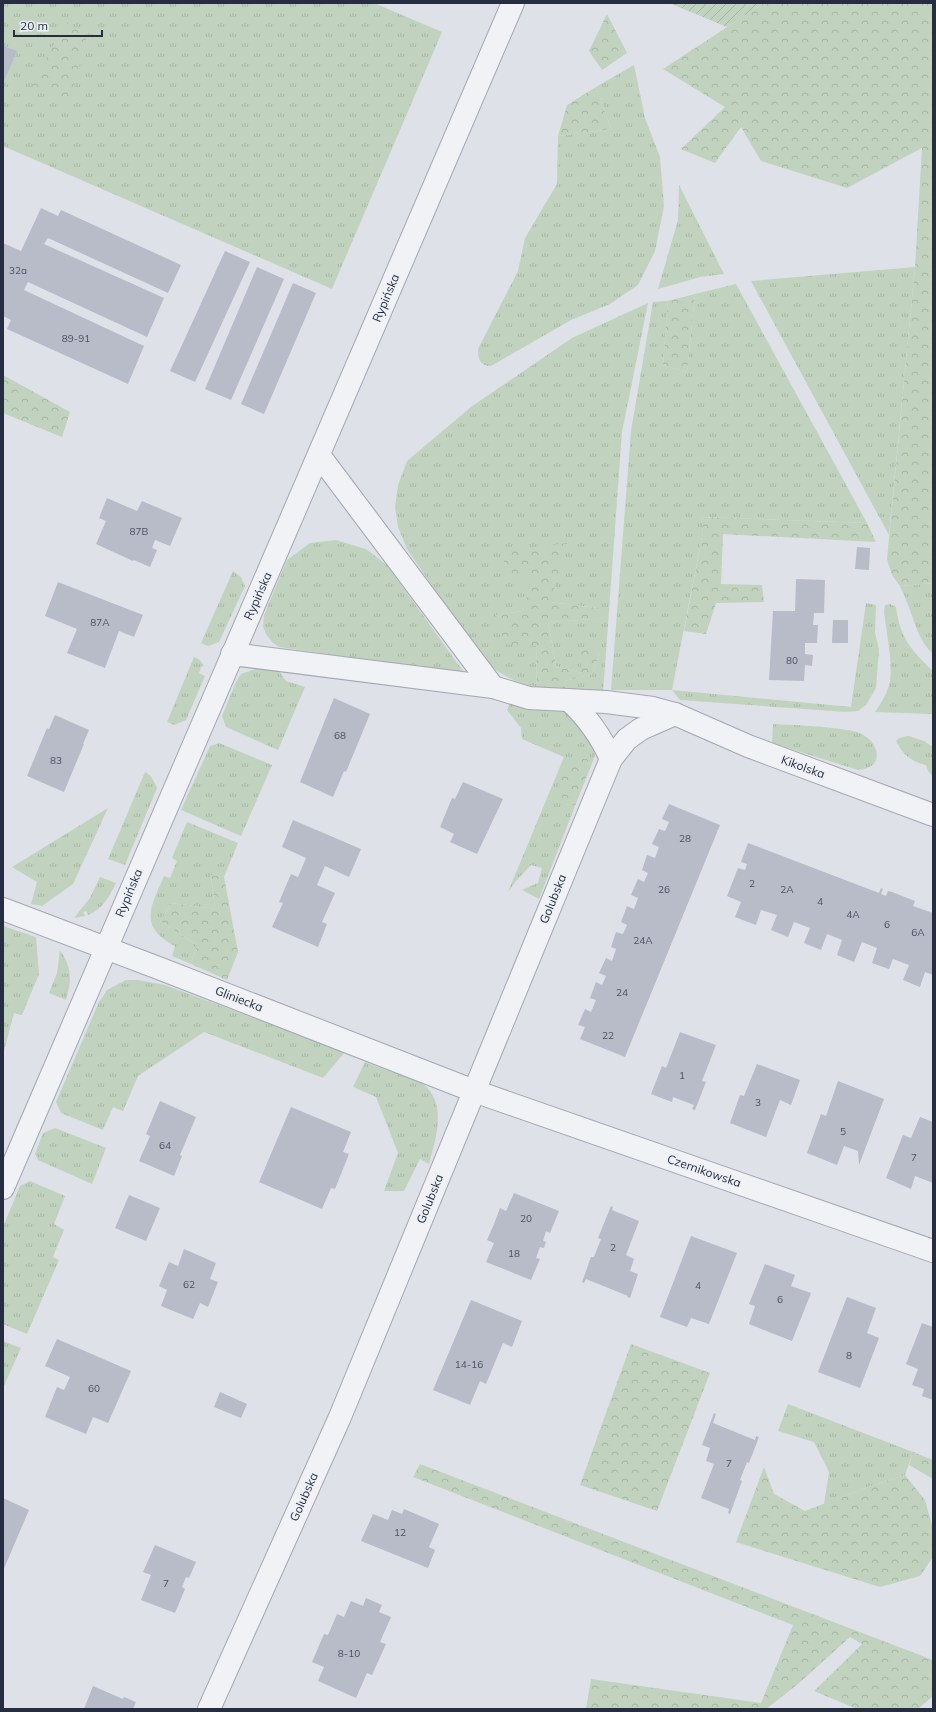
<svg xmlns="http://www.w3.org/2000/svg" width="936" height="1712" font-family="Mulish,sans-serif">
<defs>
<pattern id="grass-tufts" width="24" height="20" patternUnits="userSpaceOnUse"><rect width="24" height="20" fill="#c1d3be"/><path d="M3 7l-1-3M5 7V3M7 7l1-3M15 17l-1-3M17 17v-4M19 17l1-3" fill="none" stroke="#a6b5a4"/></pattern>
<pattern id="forest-crowns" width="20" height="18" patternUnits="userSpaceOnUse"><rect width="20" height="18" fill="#c1d3be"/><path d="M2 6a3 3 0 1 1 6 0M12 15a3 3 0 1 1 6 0" fill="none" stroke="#a6b5a4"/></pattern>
<pattern id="garden-furrows" width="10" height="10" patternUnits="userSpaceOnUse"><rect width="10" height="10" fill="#c1d3be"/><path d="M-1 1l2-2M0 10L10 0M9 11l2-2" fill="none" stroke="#a6b5a4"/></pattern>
</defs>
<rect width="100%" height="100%" fill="#dee1e8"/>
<g fill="url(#grass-tufts)">
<path d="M3,3h371l68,29 -110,257 -329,-143z"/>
<path d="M634,65l11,53 15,39 4,49 -9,45 -17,34 -28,19 -39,16 -80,46c-11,0 -13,-7 -13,-17l40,-78 7,-33 32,-54 1,-48 53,-7 -15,-42z"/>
<path d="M679,185l45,89 -24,3 -42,12 20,-69z"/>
<path d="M915,267l-26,268 -138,-254z"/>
<path d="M736,284l131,239 -166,-6 2,15 -31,158 179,17 15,-104 10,2 -1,28 4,16 -3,39 -10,17 -8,6 -12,1 -166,-12 -8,-10h-61l20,-259 22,-129 15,-1 -5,64 24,7 8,-78z"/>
<path d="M648,303l-26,129 -19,261h-36l-3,-12 28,-7 8,-22 -19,21 -25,-7 -8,-44 48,-3 2,-11 -48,-6 -17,-25 -10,34 -26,4 39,31 1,41c-22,-4 -37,-13 -54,-27l-76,-111 -9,-22 -3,-20 3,-22 9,-24 64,-54 101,-69z"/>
<path d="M336,540l30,9 21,16 78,109 -186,-27 -7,-5 -6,-8 -3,-8 1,-11 23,-55 23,-17z"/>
<path d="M233,571l8,6 4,9 -26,56 -11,4 -7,-3z"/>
<path d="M933,583v71c-13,-12 -16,-25 -22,-41 -3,-9 -7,-18 -11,-27z"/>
<path d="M890,604l6,3c4,31 15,43 37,64v43l-58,-2c7,-10 13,-20 15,-31 3,-21 -4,-49 -6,-70l1,-6z"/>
<path d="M194,657l6,3 4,6 -3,1 -2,6 6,3 -19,44 -12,5 -7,-3z"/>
<path d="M258,668l20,2 8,11 19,6 -27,63 -52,-23 -4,-11 14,-34 5,-8z"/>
<path d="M510,704l46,5 13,4 27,31 -1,12 -4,10 -4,-7 -21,45 9,2 -36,93 -17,-9 16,-7 4,-15 -11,-3 -15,16 -8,11 56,-135 -42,-18 -1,-11 -14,-18z"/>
<path d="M773,724c18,1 76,3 89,10 19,11 22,34 -4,36l-86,-27z"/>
<path d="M909,736l15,5 9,6v29l-5,-5 -2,-6c-14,-3 -23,-10 -30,-24l3,-3z"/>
<path d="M219,743l53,22 -31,71 -60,-26 29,-64z"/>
<path d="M145,772l6,4 6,12 -32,77 -17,-6z"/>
<path d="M108,808l-35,76 -31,22 -11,-2 6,-22 -25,-15z"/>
<path d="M187,822l51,21 -14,34 -13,-1 4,33 -43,-6 -12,18 37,24 -6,19 -19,-8 3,-10c-37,-20 -24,-39 -11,-70l6,2 7,-17 -5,-3z"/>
<path d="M100,877l16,6c-7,14 -13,26 -28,32l-2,-4 -3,1 2,4 -11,2 16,-20z"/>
<path d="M3,926l33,11 3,37 -17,41 -8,-2 -10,38z"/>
<path d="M60,950c12,18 12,30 6,50l-17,-7 8,-20z"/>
<path d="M126,980h12l27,5 180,67 -22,26 -119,-46 -66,44 -15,35 -10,-4 -10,23 -42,-17 -5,-11 43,-100 8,-12z"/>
<path d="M365,1062c13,5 27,10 40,15 6,1 13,3 17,6 26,20 14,55 7,81l-9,-5 -16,32h-20l14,-38 -22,-56 -23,-10z"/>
<path d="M55,1128l51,20 -14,36 -54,-24 -3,-6 8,-21z"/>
<path d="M30,1181l35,15 -11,28 10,6 -11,27 6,3 -32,74 -24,-10v-97l17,-41z"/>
<path d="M3,1341l18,7 -18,40z"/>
<path d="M788,1404l125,48 -8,23 -37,12 -44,17 5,-32 -15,-30 -36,-11z"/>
</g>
<g fill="url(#forest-crowns)">
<path d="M764,3h169v580l-33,3 -8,-11 -5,-16 28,-292 7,-119 -75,40 -86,-27 -20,-34 -26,36 -34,-14 44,-42 -62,-38z"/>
<path d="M607,14l20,39 -25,17 -13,-19z"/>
<path d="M66,22l21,13 -16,65 -40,-14z"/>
<path d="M596,87l15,42 -53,7 9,-31z"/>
<path d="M695,294l-8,78 -24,-7 5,-64z"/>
<path d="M3,375l67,37 -8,25 -59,-24z"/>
<path d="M701,517l166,6 9,19 -153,-8 -2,50 41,1 2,17 -48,1 -10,31 -22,-3 19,-99z"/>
<path d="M567,543l-17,59 48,6 -1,11 -49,3 8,44 25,7v-26l19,5 -8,22 -28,7 3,12 -30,-6 -1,-41 -34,-2 -6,-29 27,-4 9,-34 -26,2 -3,-27z"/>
<path d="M579,758l8,1 4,7 -16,40 -9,-2 -5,-9 -2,-10 9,-19z"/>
<path d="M211,875l13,2 14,75 -11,28 -36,-16 6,-19 -37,-24 12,-18 43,6z"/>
<path d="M631,1344l79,29 -53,138 -77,-26z"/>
<path d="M913,1452l20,8v19l-24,-14z"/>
<path d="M420,1464l513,196v36l-15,13h-61l-43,-18 48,-47 -12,-7 -52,47 -32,25h-180l5,-30 170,24 32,-78 -380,-148z"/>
<path d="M764,1467l10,27 31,17 63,-24 37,-12 20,25 8,29v28l-13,19 -40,11 -144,-45z"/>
</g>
<path fill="url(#garden-furrows)" d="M669,3h95l-37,24z"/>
<g fill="#b8bcc9">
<path d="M3,46l14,5 -14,33z"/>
<path d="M41,208l17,8 3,-6 120,55 -13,28 -120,-55 -4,6 120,54 -17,39 -119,-55 -4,8 120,56 -16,38 -121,-55 4,-9 -8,-4v-73l18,8z"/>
<path d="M225,251l25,11 -55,120 -25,-11z"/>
<path d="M257,267l27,12 -53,121 -26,-11z"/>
<path d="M293,283l23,10 -52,121 -23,-10z"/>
<path d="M107,498l30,13 5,-10 40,17 -12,28 -15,-6 -3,8 5,2 -7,17 -16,-7 -1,1 -37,-17 10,-23 -7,-3z"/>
<path d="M857,547l13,1 -1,22 -14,-1z"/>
<path d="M796,579l29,1 -1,33h-10l-1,12h5l-1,18h-12v11l8,1 -1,11 -7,-1 -1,16 -35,-1 4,-69h22z"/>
<path d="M58,582l85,33 -9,22 -15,-6 -14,37 -38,-15 10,-24 -32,-13z"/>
<path d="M833,620h15v23h-16z"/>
<path d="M334,698l36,16 -24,58 -2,-1 -11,26 -33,-15z"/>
<path d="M55,715l34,15 -6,14h1l-20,48 -37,-16 20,-48 2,1z"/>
<path d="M463,782l40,17 -26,55 -27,-12 4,-8 -14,-7 12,-29 3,1z"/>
<path d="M669,804l51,21 -95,232 -45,-18 5,-12 -7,-2 7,-16 6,3 5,-12 -6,-2 6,-16 6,3 4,-9 -7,-3 7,-15 6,3 4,-12 -5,-2 5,-15 7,2 4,-9 -6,-3 6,-16 7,3 4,-11 -7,-3 7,-16 6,3 4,-9 -6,-3 5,-15 8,3 4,-11 -7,-3 7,-15 6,2 4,-9 -7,-3z"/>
<path d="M293,820l68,29 -12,28 -24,-11 -8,19 18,8 -13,29 5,2 -9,23 -46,-20 11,-24 -4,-1 12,-28 7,3 8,-19 -24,-11z"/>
<path d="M748,843l131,50 2,-5 2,1 -2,5 5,2 2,-5 4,1 23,9 -2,5 20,7v62l-8,-3 -5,15 -17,-7 6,-15 -16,-6 -4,10 -17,-6 5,-15 -15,-6 -8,20 -17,-7 5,-15 -15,-6 -6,16 -17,-7 6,-15 -16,-6 -6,15 -17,-7 6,-15 -16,-5 -5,15 -21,-8 6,-15 -14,-6 11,-28 7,2 2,-6 -6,-2z"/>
<path d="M680,1032l36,13 -14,36 4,1 -11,28 -3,-1 2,-4 -21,-8 -1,5 -21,-8 11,-28 4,2z"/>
<path d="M757,1064l43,16 -9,25 -11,-5 -14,37 -36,-14 10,-28 4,1z"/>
<path d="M838,1081l46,18 -25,66 -1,-14 -14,-5 -7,19 -30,-12 14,-39 5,2z"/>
<path d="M160,1101l36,16 -16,38 2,1 -8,20 -35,-15 11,-25 -4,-2z"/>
<path d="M291,1107l60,25 -8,20 6,2 -14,35 -4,-1 -9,21 -63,-27z"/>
<path d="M920,1117l13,5v61l-18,-7 -4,13 -25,-11 17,-43 8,3z"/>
<path d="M514,1193l45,18 -9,22 -4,-2 -3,10 3,1 -2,6 -4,-1 -4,11 4,1 -9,21 -45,-18 8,-19 -7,-3 7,-16 6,-16 6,3z"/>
<path d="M129,1195l31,13 -14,33 -31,-13z"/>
<path d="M611,1206l2,1 -1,3 27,11 -13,34 8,4 -4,12 8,3 -8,24 -3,-1 1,-1 -42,-17 -2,4 -2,-1 9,-25h3l7,-18 -3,-1z"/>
<path d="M691,1236l46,17 -28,71 -18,-6 -4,9 -27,-10z"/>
<path d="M184,1249l32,14 -6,16 8,3 -10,25 -8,-4 -7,16 -32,-13 6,-16 -8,-4 10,-24 9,4z"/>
<path d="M765,1264l30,11 -4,11 20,7 -19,48 -43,-17 6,-18 -6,-2z"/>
<path d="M847,1297l29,11 -9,25 12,5 -19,50 -42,-16z"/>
<path d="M471,1300l51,21 -10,26 -9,-4 -17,41 -6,-3 -10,24 -37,-15z"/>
<path d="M922,1323l11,4v73l-11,-4 2,-7 -12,-4 6,-16 -12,-5z"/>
<path d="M57,1339l74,32 -23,52 -15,-6 -7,17 -41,-17 12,-30 7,3 6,-13 -25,-11z"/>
<path d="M220,1392l27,12 -6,14 -27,-11z"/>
<path d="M714,1413l2,1 -3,9 42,17 1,-4 3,1 -10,26 -2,-1 -7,18 2,1 -12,33 -2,-1 1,-4 -28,-11 13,-34 -8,-3 4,-13 -8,-3z"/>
<path d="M3,1498l26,12 -26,61z"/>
<path d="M404,1509l35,15 -10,23 6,3 -7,18 -67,-27 12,-27 15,6 4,-10 10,4z"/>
<path d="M155,1545l41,17 -7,16 -3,-1 -4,10 3,2 -10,24 -34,-13 10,-25 -8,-3z"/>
<path d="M366,1598l16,7 -3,7 12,5 -11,25 6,2 -14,31 -5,-2 -11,25 -38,-17 6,-14 -12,-5 12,-28 4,1 9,-21 7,3 7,-16 12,5z"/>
<path d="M93,1686l30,13 1,-2 12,5 -3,7h-49z"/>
</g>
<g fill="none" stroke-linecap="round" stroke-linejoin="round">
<defs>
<g id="minor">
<path d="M319,455l174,232"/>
<path d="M232,654l261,33 36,11 77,4 47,6 22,6 73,32 185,69"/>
<path d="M569,700c18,17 32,36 42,59"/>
<path d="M3,909l158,60 313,122 459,160"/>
<path d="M3,1188l510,-1185"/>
<path d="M209,1709l131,-292 271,-658 16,-20 14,-10 34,-15"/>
</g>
</defs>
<use href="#minor" stroke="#a3a7b2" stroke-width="24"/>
<use href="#minor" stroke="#f1f2f6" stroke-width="22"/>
</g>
<g text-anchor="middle" stroke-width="3" stroke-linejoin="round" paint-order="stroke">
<g font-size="10" fill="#4a5162">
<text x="18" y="274">32a</text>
<text x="76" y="342">89-91</text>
<text x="139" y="535">87B</text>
<text x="100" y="626">87A</text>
<text x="792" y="664">80</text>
<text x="340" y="739">68</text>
<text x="56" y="764">83</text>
<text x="685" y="842">28</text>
<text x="752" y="887">2</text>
<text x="664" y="893">26</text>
<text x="787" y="893">2A</text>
<text x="820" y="905">4</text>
<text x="853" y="918">4A</text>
<text x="887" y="928">6</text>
<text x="918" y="936">6A</text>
<text x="643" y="944">24A</text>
<text x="622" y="996">24</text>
<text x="608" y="1039">22</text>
<text x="682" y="1079">1</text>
<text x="758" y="1106">3</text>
<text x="843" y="1135">5</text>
<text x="165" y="1149">64</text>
<text x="914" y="1161">7</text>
<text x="526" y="1222">20</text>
<text x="613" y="1251">2</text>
<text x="514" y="1257">18</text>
<text x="189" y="1288">62</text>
<text x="698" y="1289">4</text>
<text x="780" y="1303">6</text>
<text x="849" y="1359">8</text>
<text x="469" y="1368">14-16</text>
<text x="94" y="1392">60</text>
<text x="729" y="1467">7</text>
<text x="400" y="1536">12</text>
<text x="166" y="1587">7</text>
<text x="349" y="1657">8-10</text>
</g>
<g font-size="12" fill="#262d40" stroke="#edf0f6">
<text transform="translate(386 298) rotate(-67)" y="4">Rypińska</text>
<text transform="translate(258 596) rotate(-66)" y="4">Rypińska</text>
<text transform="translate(803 767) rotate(20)" y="4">Kikolska</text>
<text transform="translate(129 893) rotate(-67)" y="4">Rypińska</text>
<text transform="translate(553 899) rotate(-68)" y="4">Golubska</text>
<text transform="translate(239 999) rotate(21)" y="4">Gliniecka</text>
<text transform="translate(704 1171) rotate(19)" y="4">Czernikowska</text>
<text transform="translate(430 1199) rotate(-68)" y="4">Golubska</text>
<text transform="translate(304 1497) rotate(-66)" y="4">Golubska</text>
</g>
</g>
<rect width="936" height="1712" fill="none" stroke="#262d40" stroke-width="8"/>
<path d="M14 30v6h88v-6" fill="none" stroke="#262d40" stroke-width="2"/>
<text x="20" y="30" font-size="12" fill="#262d40" stroke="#edf0f6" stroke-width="3" paint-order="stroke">20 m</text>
</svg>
